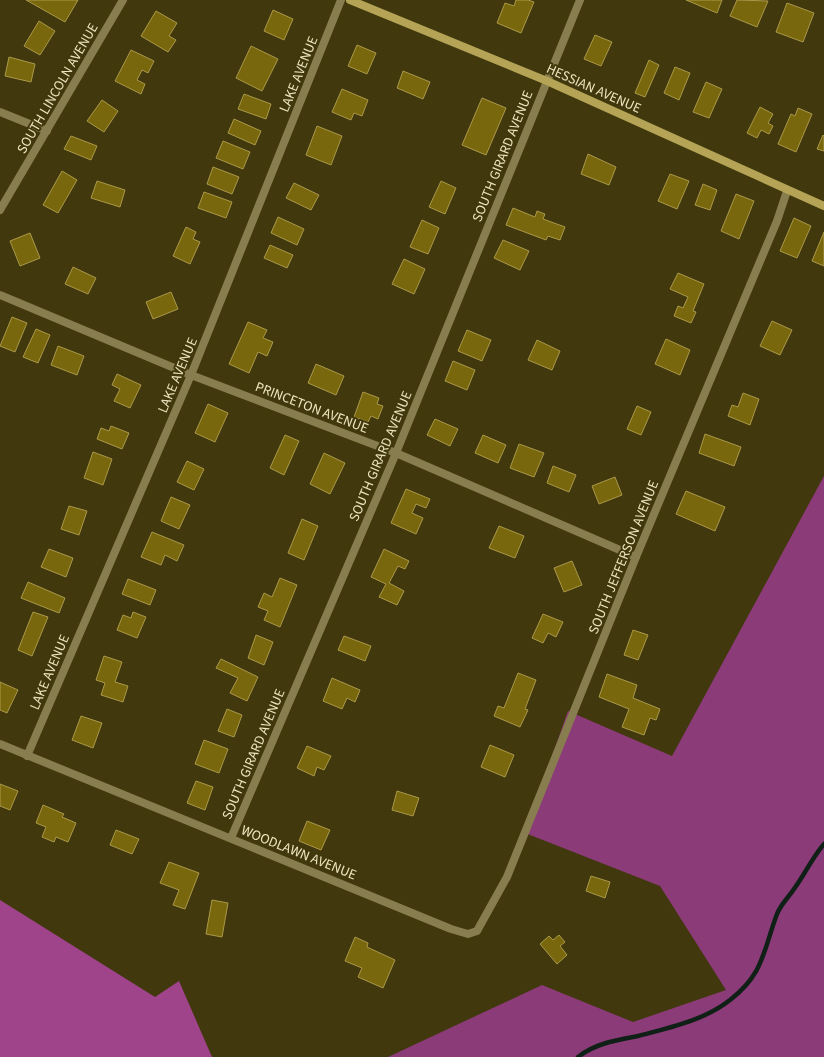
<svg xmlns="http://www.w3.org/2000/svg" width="824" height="1057" font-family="'Source Sans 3',sans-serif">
<rect width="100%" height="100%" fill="#41380d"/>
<path fill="#8a3b78" d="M824,476v581h-436l154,-72 91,37 93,-32 -66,-104 -135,-53 43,-122 104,45z"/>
<path fill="#9f448a" d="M0,900l155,97 24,-16 33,76h-212z"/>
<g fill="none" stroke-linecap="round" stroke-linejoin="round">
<path stroke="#102016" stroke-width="4.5" d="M578,1057c18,-14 39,-17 60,-21 31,-8 67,-16 92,-36 34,-26 33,-49 47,-86 4,-10 11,-16 17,-25 11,-15 18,-31 30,-45"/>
</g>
<g fill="#78670d" stroke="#ab994a">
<path d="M26,0h52l-13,22z"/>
<path d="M516,0h12l6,2 -13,31 -24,-10 8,-20 9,3z"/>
<path d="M686,0h36l-5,13z"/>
<path d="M737,0l31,1 -11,26 -27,-11z"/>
<path d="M787,3l27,10 -11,29 -27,-10z"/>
<path d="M273,10l20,9 -9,21 -20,-9z"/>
<path d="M156,11l21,12 -8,13 7,4 -8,12 -27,-16z"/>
<path d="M39,21l16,10 -15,24 -16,-9z"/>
<path d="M595,35l17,7 -11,24 -17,-7z"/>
<path d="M357,45l19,8 -9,21 -19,-8z"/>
<path d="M251,46l27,13 -16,32 -26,-13z"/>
<path d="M131,50l23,11 -6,12 -6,-3 -5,10 8,4 -4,10 -26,-13z"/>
<path d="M9,57l26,7 -4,18 -26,-6z"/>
<path d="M649,60l10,5 -14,32 -10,-4z"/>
<path d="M675,67l15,6 -11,27 -15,-7z"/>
<path d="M403,71l27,11 -7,17 -26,-11z"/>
<path d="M706,82l16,7 -13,29 -16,-6z"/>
<path d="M342,89l26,11 -6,16 -8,-3 -3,7 -19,-8z"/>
<path d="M244,94l27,10 -5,15 -28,-10z"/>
<path d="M482,98l24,10 -20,47 -24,-10z"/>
<path d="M102,100l16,11 -14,21 -17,-11z"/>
<path d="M760,107l13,7 -5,9 5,3 -4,8 -8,-4 -4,8 -10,-5z"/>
<path d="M798,108l14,6 -16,38 -18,-8 13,-30 4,2z"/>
<path d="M234,119l27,12 -6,14 -27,-12z"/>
<path d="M317,126l25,10 -11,29 -25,-10z"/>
<path d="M823,135l1,1v15l-7,-2z"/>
<path d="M71,136l26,10 -6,14 -27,-11z"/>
<path d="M223,141l27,11 -7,17 -27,-11z"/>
<path d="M588,154l28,13 -7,18 -28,-11z"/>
<path d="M213,167l26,10 -7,17 -25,-10z"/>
<path d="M62,171l15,9 -19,33 -15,-8z"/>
<path d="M670,174l19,7 -12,28 -19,-8z"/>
<path d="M97,181l28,9 -5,17 -29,-9z"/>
<path d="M441,181l15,7 -11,26 -16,-7z"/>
<path d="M294,183l25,12 -8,15 -25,-12z"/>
<path d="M703,184l14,6 -7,20 -15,-5z"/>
<path d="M204,192l28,10 -6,16 -28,-10z"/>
<path d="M736,194l18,7 -15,38 -18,-8z"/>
<path d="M513,208l22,9 2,-6 8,3 -2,5 22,8 -5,13 -12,-4 -2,4 -40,-15z"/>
<path d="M278,217l26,12 -7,16 -26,-12z"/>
<path d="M794,218l17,8 -14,32 -17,-7z"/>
<path d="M422,220l17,8 -11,26 -18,-7z"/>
<path d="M186,227l10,5 -3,7 7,3 -10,22 -17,-8z"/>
<path d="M824,232v34l-12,-5z"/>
<path d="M30,233l10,25 -20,8 -10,-25z"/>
<path d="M503,240l26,11 -9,19 -26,-12z"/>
<path d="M270,245l23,10 -6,13 -23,-10z"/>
<path d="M404,259l21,10 -11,25 -22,-10z"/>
<path d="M73,267l23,11 -8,16 -23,-10z"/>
<path d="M678,273l26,11 -11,27 3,1 -5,11 -17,-7 4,-10 5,2 5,-11 -18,-8z"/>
<path d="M171,292l7,17 -25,10 -7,-17z"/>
<path d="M12,317l15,6 -12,29 -15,-6z"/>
<path d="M772,321l20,9 -12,25 -20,-9z"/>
<path d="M248,322l19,8 -4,8 10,4 -6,14 -9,-4 -9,21 -20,-9z"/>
<path d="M36,329l14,6 -12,28 -15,-6z"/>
<path d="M467,330l24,10 -9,21 -24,-10z"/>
<path d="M666,339l24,11 -10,25 -25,-11z"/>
<path d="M537,340l23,11 -8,19 -24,-10z"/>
<path d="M58,346l26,10 -7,19 -26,-10z"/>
<path d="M453,361l22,9 -8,20 -22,-9z"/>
<path d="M316,364l28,12 -8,19 -28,-12z"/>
<path d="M117,374l24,11 -11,23 -16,-7 6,-12 -8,-4z"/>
<path d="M363,392l16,6 -2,6 6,2 -5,13 -7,-3 -3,6 -14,-5z"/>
<path d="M743,393l16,6 -9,26 -22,-9 4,-11 6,2z"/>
<path d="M208,404l20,9 -13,29 -20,-9z"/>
<path d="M637,406l14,6 -10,23 -14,-6z"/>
<path d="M435,419l23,10 -8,17 -23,-11z"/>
<path d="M111,426l18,7 -7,16 -25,-10 4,-11 8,3z"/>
<path d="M705,434l36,13 -7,19 -35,-13z"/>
<path d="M285,435l14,6 -15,34 -14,-7z"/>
<path d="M483,435l23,10 -8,18 -23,-10z"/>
<path d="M519,444l25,9 -10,24 -24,-9z"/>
<path d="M93,452l19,7 -9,26 -19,-7z"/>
<path d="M324,453l21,10 -15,31 -20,-10z"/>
<path d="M187,461l17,8 -10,21 -17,-8z"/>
<path d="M553,466l23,9 -7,17 -22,-9z"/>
<path d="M615,477l7,18 -23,9 -7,-18z"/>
<path d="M406,489l24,10 -4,9 -10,-4 -4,9 11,5 -7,16 -25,-11z"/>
<path d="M686,491l39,16 -10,24 -39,-17z"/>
<path d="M171,497l19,8 -11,24 -18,-8z"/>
<path d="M69,506l18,5 -8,24 -18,-6z"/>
<path d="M302,519l16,7 -14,34 -16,-7z"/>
<path d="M499,526l25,10 -9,22 -26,-10z"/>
<path d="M152,532l32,13 -7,16 -12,-6 -4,10 -20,-8z"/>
<path d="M49,549l24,9 -7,19 -25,-10z"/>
<path d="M384,549l25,12 -4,8 -7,-3 -9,17 15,8 -7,14 -18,-8 7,-13 -15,-7z"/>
<path d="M572,561l10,24 -18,7 -10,-24z"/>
<path d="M280,578l17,7 -17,42 -16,-7 4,-9 -10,-4 6,-14 8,4z"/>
<path d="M128,579l28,11 -6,15 -28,-11z"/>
<path d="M28,582l37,16 -6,15 -38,-15z"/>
<path d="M33,612l15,5 -16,39 -14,-6z"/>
<path d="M133,612l13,5 -9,21 -20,-8 6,-15 8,3z"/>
<path d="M543,614l20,8 -7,15 -8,-4 -5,10 -11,-5z"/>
<path d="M633,630l15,5 -10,25 -14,-5z"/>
<path d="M256,635l17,7 -9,23 -16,-7z"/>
<path d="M344,636l27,10 -6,15 -27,-11z"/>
<path d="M104,656l18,6 -7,20 13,4 -5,16 -22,-7 4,-12 -9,-3z"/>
<path d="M221,659l37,18 -11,24 -17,-8 8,-15 -22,-10z"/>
<path d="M518,673l18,7 -11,29 3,1 -8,17 -26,-11 4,-10 6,2z"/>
<path d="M607,674l30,11 -4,13 27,11 -4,11 -6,-2 -6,17 -22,-8 7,-18 -30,-12z"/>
<path d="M332,678l28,12 -5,12 -8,-4 -5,11 -19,-8z"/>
<path d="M0,682l18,8 -11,23 -7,-3z"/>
<path d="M227,709l15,6 -8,22 -16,-6z"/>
<path d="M81,716l21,7 -9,25 -21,-8z"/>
<path d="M204,740l24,9 -9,24 -24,-9z"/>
<path d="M490,745l24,10 -9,22 -24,-10z"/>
<path d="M307,746l24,10 -7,14 -7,-3 -3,9 -17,-8z"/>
<path d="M196,781l17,6 -8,23 -18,-7z"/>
<path d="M0,784l18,7 -8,19 -10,-4z"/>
<path d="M397,791l22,7 -6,18 -21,-6z"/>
<path d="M43,805l21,9 -2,3 14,6 -8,19 -12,-5 -2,5 -12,-5 4,-10 -10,-4z"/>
<path d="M307,821l23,9 -9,20 -22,-9z"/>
<path d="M116,830l23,9 -7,15 -22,-9z"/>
<path d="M169,862l30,11 -14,36 -12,-4 6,-15 -19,-7z"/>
<path d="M591,876l19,6 -5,16 -19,-7z"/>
<path d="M212,900l16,3 -6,34 -16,-3z"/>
<path d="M559,935l6,7 -5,4 7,9 -10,9 -17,-20 9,-8 4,4z"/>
<path d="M355,937l13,6 -1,4 28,13 -12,28 -25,-11 4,-9 -17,-7z"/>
</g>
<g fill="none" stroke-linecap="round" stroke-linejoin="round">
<g stroke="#887d4f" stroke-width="8">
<path d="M0,112l47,19"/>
<path d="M0,210l123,-210"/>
<path d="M0,295l191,80 205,78 240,104"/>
<path d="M0,744l451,185 17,5 9,-3 30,-54 129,-320 141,-336 10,-30"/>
<path d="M27,756l164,-381 150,-375"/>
<path d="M231,838l165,-385 184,-453"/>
</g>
<path stroke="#b5a456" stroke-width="8" d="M350,0l197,81 277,125"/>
</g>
<g text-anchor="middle" stroke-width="4" stroke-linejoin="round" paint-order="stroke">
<g font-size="14" fill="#ede5bf" stroke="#41380d">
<text transform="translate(298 74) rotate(-68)" y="5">LAKE AVENUE</text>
<text transform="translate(57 88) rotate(-60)" y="5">SOUTH LINCOLN AVENUE</text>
<text transform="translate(594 88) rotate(24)" y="5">HESSIAN AVENUE</text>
<text transform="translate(502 156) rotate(-68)" y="5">SOUTH GIRARD AVENUE</text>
<text transform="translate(177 375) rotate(-67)" y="5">LAKE AVENUE</text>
<text transform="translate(312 407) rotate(21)" y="5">PRINCETON AVENUE</text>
<text transform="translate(380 456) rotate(-67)" y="5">SOUTH GIRARD AVENUE</text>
<text transform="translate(623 557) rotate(-68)" y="5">SOUTH JEFFERSON AVENUE</text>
<text transform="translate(49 672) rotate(-67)" y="5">LAKE AVENUE</text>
<text transform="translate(253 754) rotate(-67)" y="5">SOUTH GIRARD AVENUE</text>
<text transform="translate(299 852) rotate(22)" y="5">WOODLAWN AVENUE</text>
</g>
</g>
</svg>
